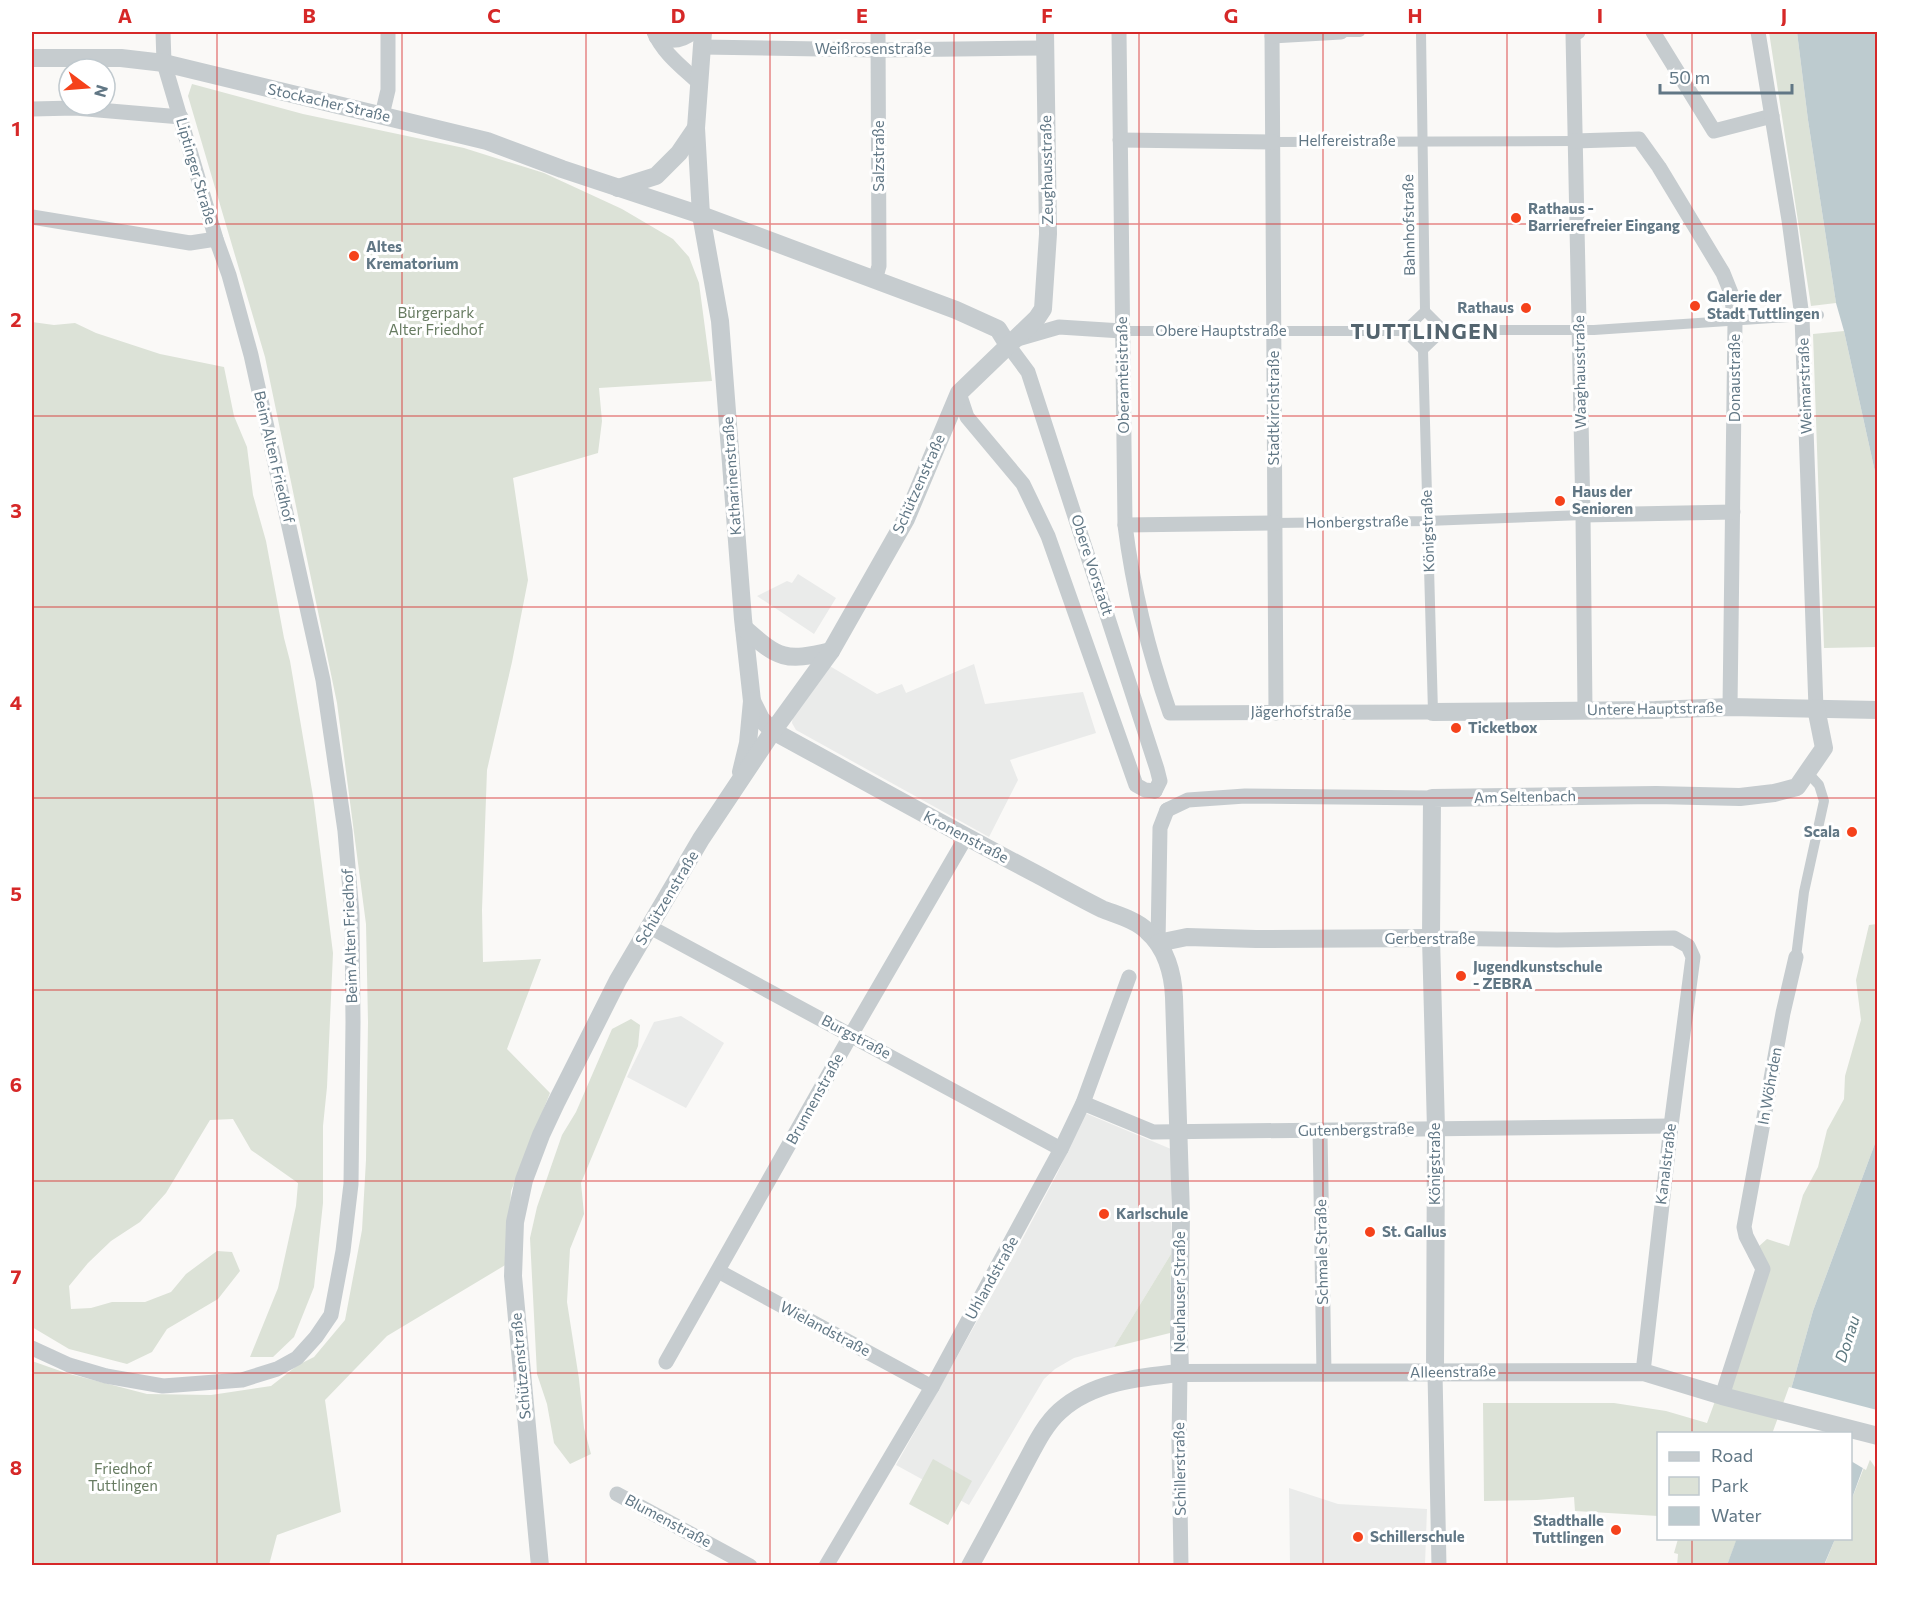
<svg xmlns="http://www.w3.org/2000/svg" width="1909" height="1597" font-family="Commissioner,sans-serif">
<rect width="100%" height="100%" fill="#faf9f7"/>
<g fill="#eaebea">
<path d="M798,574l38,24 -22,36 -57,-38 30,-15 5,2z"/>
<path d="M974,664l11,40 98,-12 13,41 -86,27 8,20 -29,57 -193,-107 -4,-7 1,-9 35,-49 49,29 25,-10 4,9z"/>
<path d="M681,1016l43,27 -38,65 -59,-31 27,-55z"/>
<path d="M1085,1113l86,36v105l-57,93 -40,11 -19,11 -11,10 -75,126 -73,-40 111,-197 50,-94z"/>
<path d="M1289,1488l49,16 89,5 -2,56h-135z"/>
</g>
<g fill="#dce2d7">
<path d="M1769,32h28l11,88 28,183 -25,3z"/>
<path d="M192,84l111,30 161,34 80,25 78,36 51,30 16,18 10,26 13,98 -113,7 3,33 -4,32 -85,25 15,102 -16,82 -25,108 -5,140 1,52 58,-3 -34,90 43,44 -39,98 -4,73 -120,72 -62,64 16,112 -64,23 -8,30h-237v-204l34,12 81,21 64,1 60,-9 27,-21 16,-8 31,-37 17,-90 4,-70 2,-138 -2,-98 -29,-221 -72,-346 -77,-261z"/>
<path d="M32,322l22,3 21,-2 21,10 64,21 64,13 10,49 13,31 6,48 13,46 18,97 6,23 24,141 19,151 -6,134 -4,39v77l-9,84 -20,50 -21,20h-23l28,-69 18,-82 2,-23 -47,-33 -18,-31 -23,1 -44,73 -26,29 -29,19 -23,22 -19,23 2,23 20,-1 21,-6h33l26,-10 15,-18 31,-23 15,1 8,19 -22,28 -51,30 -15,23 -25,12 -58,-15 -37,-22z"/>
<path d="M1844,331l33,150v166l-53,1 -11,-314z"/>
<path d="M1877,924v214l-64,173 -23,82 -15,40 -117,1v82l-83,-5 -1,-14 -37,3 -53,1 -1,-98h131l52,8 41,12 19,-52 30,-102 -8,-13 19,-17 22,7 14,-51 15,-28 9,-37 17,-31 1,-23 16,-56 -5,-40 13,-55z"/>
<path d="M631,1019l9,6 -2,21 -57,137 3,31 -14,35 -3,53 12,77 5,49 7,26 -21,10 -16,-21 -7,-39 -10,-30 -7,-136 7,-31 25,-72 14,-23 36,-83z"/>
<path d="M1171,1254l-1,79 -56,14z"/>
<path d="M1868,1457l9,13v95l-53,1 11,-27 15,-1 1,-37z"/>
<path d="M933,1459l39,22 -24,44 -39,-21z"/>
<path d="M1678,1539v-1l59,1 -10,26 -50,1 1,-12 -4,-1z"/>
</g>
<g fill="#bdcbcf">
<path d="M1797,32h80v449l-33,-150 -8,-28 -28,-183z"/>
<path d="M1877,1138v291l-26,72 -1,-67h-75l15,-41 23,-82z"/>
<path d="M1737,1538h98v1l-11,26h-97z"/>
</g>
<path fill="#faf9f7" d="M1789,1387l88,23 1,29 -12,31 -15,-9 -1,-27h-78z"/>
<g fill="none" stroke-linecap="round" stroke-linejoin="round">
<g stroke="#c6cccf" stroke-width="10">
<path d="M1341,32h19"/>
<path d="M1421,32l4,279"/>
<path d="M1273,142l301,-1"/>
<path d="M1122,331h282l19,19"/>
<path d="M1404,331l21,-20 19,19"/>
<path d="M1423,350l21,-20h150l225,-15"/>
<path d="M1423,350l10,362"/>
<path d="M1275,523l152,-2 156,-6"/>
<path d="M1796,957l8,-65 20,-91 -5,-16 -12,-13"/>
</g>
<g stroke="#c6cccf" stroke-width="15">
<path d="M654,32c9,21 28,35 45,51"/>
<path d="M1119,32l6,493c8,64 24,128 45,188l263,-1"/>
<path d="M1272,32l4,681"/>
<path d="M1578,32l-5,2 10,481 2,196"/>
<path d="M1653,32l61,99 58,-15"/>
<path d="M1758,32l31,188 13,97 14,391"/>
<path d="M1272,36l69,-4"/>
<path d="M656,37c13,5 26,5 37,-5"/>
<path d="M702,47l177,3 166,-2"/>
<path d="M32,109l43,-1 106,9"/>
<path d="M382,115l6,-25v-58"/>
<path d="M1120,140l153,2"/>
<path d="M1574,141l65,-2 20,28 64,106 8,20 4,29 -5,385"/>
<path d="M32,217l158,26 26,-4"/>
<path d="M875,280l4,-14 -1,-234"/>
<path d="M1014,340l45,-13 63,4"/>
<path d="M1008,345l20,27 129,397 3,12 -5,10"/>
<path d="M959,393l8,24 56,67 25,52 88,249 9,5 10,1"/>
<path d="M1583,515l150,-3"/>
<path d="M1125,525l150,-2"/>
<path d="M1167,810l21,-10 57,-4 187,2"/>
<path d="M650,927l411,222"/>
<path d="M1431,938l126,2 117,-2 14,8 5,11 -22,169 -28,246"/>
<path d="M1158,943l2,-115 7,-18"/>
<path d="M1083,1103l70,29 518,-6"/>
<path d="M1320,1130l4,244"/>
<path d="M718,1271l214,116"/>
<path d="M32,1348l37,17 37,11 57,10 79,-6 35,-11 20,-11 19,-21 15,-22 12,-64 8,-67 2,-162 -1,-108 -7,-83 -22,-151 -72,-325 -22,-80 -13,-36 -52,-176 -1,-31"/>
<path d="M666,1362l185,-327 115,-198"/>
<path d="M1180,1373l-1,68 2,125"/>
<path d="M1435,1373l4,193"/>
<path d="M1722,1396l41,-127 -17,-33 -2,-9 39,-214 13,-56"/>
<path d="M617,1494l133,72"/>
<path d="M826,1566l106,-179 129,-238 22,-46 46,-126"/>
</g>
<g stroke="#c6cccf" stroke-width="18">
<path d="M703,32l-7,96 5,87 19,106 23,298 9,82 9,18 12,12c90,49 179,99 269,146 20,11 40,22 60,32 15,6 34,11 45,22 19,16 26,43 27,66l7,218 -2,122 1,36"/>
<path d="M32,58h89l43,5 323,78 75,28 139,46 255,95 42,19 10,16"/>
<path d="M618,188l38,-12 23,-23 17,-25"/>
<path d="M744,628c35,31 41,34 87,23"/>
<path d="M1433,712l222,-2 75,-3 148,3"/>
<path d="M741,772l7,-29 4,-42"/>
<path d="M1158,943l29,-6 69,2 175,-1"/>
<path d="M1435,1373l1,-244 -5,-191 1,-140 224,-3 84,2 34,-4 23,-6 27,-39 -8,-40"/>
<path d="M540,1566l-27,-290 2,-54 9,-42 17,-45 15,-32 62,-123 83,-141 72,-108 58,-80 75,-132 53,-126 78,-75 6,-9 5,-75 -3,-202"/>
<path d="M970,1566c17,-31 34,-62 50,-93 12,-21 22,-46 40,-62 32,-29 80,-34 120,-38l463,-1 79,24 156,40"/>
</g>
</g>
<path fill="none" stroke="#d62828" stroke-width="1.5" stroke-opacity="0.55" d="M217,32v1534M402,32v1534M586,32v1534M770,32v1534M954,32v1534M1139,32v1534M1323,32v1534M1507,32v1534M1692,32v1402M32,224h1846M32,416h1846M32,607h1846M32,798h1846M32,990h1846M32,1181h1846M32,1373h1846M1692,1538v28"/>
<g fill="#f5421b" stroke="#fff" stroke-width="2">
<circle cx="1516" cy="218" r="6"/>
<circle cx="354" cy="256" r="6"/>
<circle cx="1695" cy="306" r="6"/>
<circle cx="1526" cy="308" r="6"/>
<circle cx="1560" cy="501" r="6"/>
<circle cx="1456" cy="728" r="6"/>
<circle cx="1852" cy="832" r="6"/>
<circle cx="1461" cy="976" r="6"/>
<circle cx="1104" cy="1214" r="6"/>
<circle cx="1370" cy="1232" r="6"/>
<circle cx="1616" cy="1530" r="6"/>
<circle cx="1358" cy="1537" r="6"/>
</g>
<g text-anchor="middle" stroke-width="6" stroke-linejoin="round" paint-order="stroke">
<g font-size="15" fill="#617785" stroke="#fff">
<text x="873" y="54">Weißrosenstraße</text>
<text transform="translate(329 103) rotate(13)" y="5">Stockacher Straße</text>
<text x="1347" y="146">Helfereistraße</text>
<text transform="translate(879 156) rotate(-90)" y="5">Salzstraße</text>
<text transform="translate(1047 170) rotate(-91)" y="5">Zeughausstraße</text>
<text transform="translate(196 171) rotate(74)" y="5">Liptinger Straße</text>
<text transform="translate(1409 225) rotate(-91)" y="5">Bahnhofstraße</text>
<text x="1221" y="336">Obere Hauptstraße</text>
<text transform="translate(1580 372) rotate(-91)" y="5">Waaghausstraße</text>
<text transform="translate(1123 375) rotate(-91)" y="5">Oberamteistraße</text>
<text transform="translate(1735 378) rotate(-90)" y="5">Donaustraße</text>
<text transform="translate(1805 386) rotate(-92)" y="5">Weimarstraße</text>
<text transform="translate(1274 408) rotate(-90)" y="5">Stadtkirchstraße</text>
<text transform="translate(274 457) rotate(77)" y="5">Beim Alten Friedhof</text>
<text transform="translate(732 476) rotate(-94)" y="5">Katharinenstraße</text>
<text transform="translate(919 484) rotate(-66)" y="5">Schützenstraße</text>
<text transform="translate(1357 522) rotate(-1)" y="5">Honbergstraße</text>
<text transform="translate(1428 531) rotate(-92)" y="5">Königstraße</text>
<text transform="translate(1092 565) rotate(72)" y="5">Obere Vorstadt</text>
<text transform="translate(1655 709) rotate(-1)" y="5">Untere Hauptstraße</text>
<text x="1301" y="717">Jägerhofstraße</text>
<text transform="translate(1525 797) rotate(-1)" y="5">Am Seltenbach</text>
<text transform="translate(966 837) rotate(28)" y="5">Kronenstraße</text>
<text transform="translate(667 898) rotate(-59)" y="5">Schützenstraße</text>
<text transform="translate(350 936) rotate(-92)" y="5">Beim Alten Friedhof</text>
<text x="1430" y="944">Gerberstraße</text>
<text transform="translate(856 1037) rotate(28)" y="5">Burgstraße</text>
<text transform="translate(1770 1086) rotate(-80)" y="5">In Wöhrden</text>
<text transform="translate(815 1099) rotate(-61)" y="5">Brunnenstraße</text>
<text transform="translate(1356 1130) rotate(-1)" y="5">Gutenbergstraße</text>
<text transform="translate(1435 1164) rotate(-90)" y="5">Königstraße</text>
<text transform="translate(1666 1164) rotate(-83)" y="5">Kanalstraße</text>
<text transform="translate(1322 1252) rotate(-91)" y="5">Schmale Straße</text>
<text transform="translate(992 1278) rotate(-61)" y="5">Uhlandstraße</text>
<text transform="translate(1180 1292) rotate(-90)" y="5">Neuhauser Straße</text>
<text transform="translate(825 1329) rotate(28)" y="5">Wielandstraße</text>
<text transform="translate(521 1366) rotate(-95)" y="5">Schützenstraße</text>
<text transform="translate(1453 1372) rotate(-1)" y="5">Alleenstraße</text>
<text transform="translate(1180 1469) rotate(-91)" y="5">Schillerstraße</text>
<text transform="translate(668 1521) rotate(28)" y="5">Blumenstraße</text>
</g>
<g font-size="15" font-weight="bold" fill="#617785" stroke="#fff" text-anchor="start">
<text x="1528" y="214">Rathaus -<tspan x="1528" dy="17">Barrierefreier Eingang</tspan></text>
<text x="366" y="252">Altes<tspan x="366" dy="17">Krematorium</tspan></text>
<text x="1707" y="302">Galerie der<tspan x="1707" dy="17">Stadt Tuttlingen</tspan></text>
<text x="1514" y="313" text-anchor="end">Rathaus</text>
<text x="1572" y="497">Haus der<tspan x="1572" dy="17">Senioren</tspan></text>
<text x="1468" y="733">Ticketbox</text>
<text x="1840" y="837" text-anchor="end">Scala</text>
<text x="1473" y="972">Jugendkunstschule<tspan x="1473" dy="17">- ZEBRA</tspan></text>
<text x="1116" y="1219">Karlschule</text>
<text x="1382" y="1237">St. Gallus</text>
<text x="1604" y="1526" text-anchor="end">Stadthalle<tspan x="1604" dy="17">Tuttlingen</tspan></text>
<text x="1370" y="1542">Schillerschule</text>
</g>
<g font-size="15" fill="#677b61" stroke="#fff">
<text x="436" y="318">Bürgerpark<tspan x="436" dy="17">Alter Friedhof</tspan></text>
<text x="123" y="1474">Friedhof<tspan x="123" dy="17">Tuttlingen</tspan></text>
</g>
<g font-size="16" font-style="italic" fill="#5c777e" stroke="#fff">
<text transform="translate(1847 1339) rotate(-72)" y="6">Donau</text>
</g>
<g font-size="21" font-weight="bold" letter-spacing="1.5" fill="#54656f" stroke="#fff">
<text x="1425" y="339">TUTTLINGEN</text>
</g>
</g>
<rect width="1909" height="1597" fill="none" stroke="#ffffff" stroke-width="66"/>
<rect x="1657" y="1432" width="195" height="108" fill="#ffffff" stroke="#c0c9ce" stroke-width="1.5"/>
<rect x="1669" y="1452" width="30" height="9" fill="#c6cccf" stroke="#c0c9ce" stroke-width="1.5"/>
<text x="1711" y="1462" font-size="18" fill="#617785">Road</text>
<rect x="1669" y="1477" width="30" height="18" fill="#dce2d7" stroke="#c0c9ce" stroke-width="1.5"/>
<text x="1711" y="1492" font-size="18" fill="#617785">Park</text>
<rect x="1669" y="1507" width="30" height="18" fill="#bdcbcf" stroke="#c0c9ce" stroke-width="1.5"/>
<text x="1711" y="1522" font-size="18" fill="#617785">Water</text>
<g transform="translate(87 87) rotate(106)"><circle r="28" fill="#ffffff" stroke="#c0c9ce" stroke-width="1.5"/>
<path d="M0-4.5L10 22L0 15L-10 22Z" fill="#f5421b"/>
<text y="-9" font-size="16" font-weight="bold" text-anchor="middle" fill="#617785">N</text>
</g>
<path d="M1660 84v9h132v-9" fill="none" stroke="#617785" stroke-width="3"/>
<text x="1669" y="84" font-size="18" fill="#617785" stroke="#ffffff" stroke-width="4.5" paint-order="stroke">50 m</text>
<rect x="33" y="33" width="1843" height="1531" fill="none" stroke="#d62828" stroke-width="2"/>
<g font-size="20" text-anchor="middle" font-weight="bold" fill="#d62828">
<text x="125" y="23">A</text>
<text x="309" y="23">B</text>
<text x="494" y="23">C</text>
<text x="678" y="23">D</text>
<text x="862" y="23">E</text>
<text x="1047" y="23">F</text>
<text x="1231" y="23">G</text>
<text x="1415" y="23">H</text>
<text x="1600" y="23">I</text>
<text x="1784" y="23">J</text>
<text x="16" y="136">1</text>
<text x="16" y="327">2</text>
<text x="16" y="518">3</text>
<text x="16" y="710">4</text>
<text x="16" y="901">5</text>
<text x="16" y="1092">6</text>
<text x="16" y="1284">7</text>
<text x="16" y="1475">8</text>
</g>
</svg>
